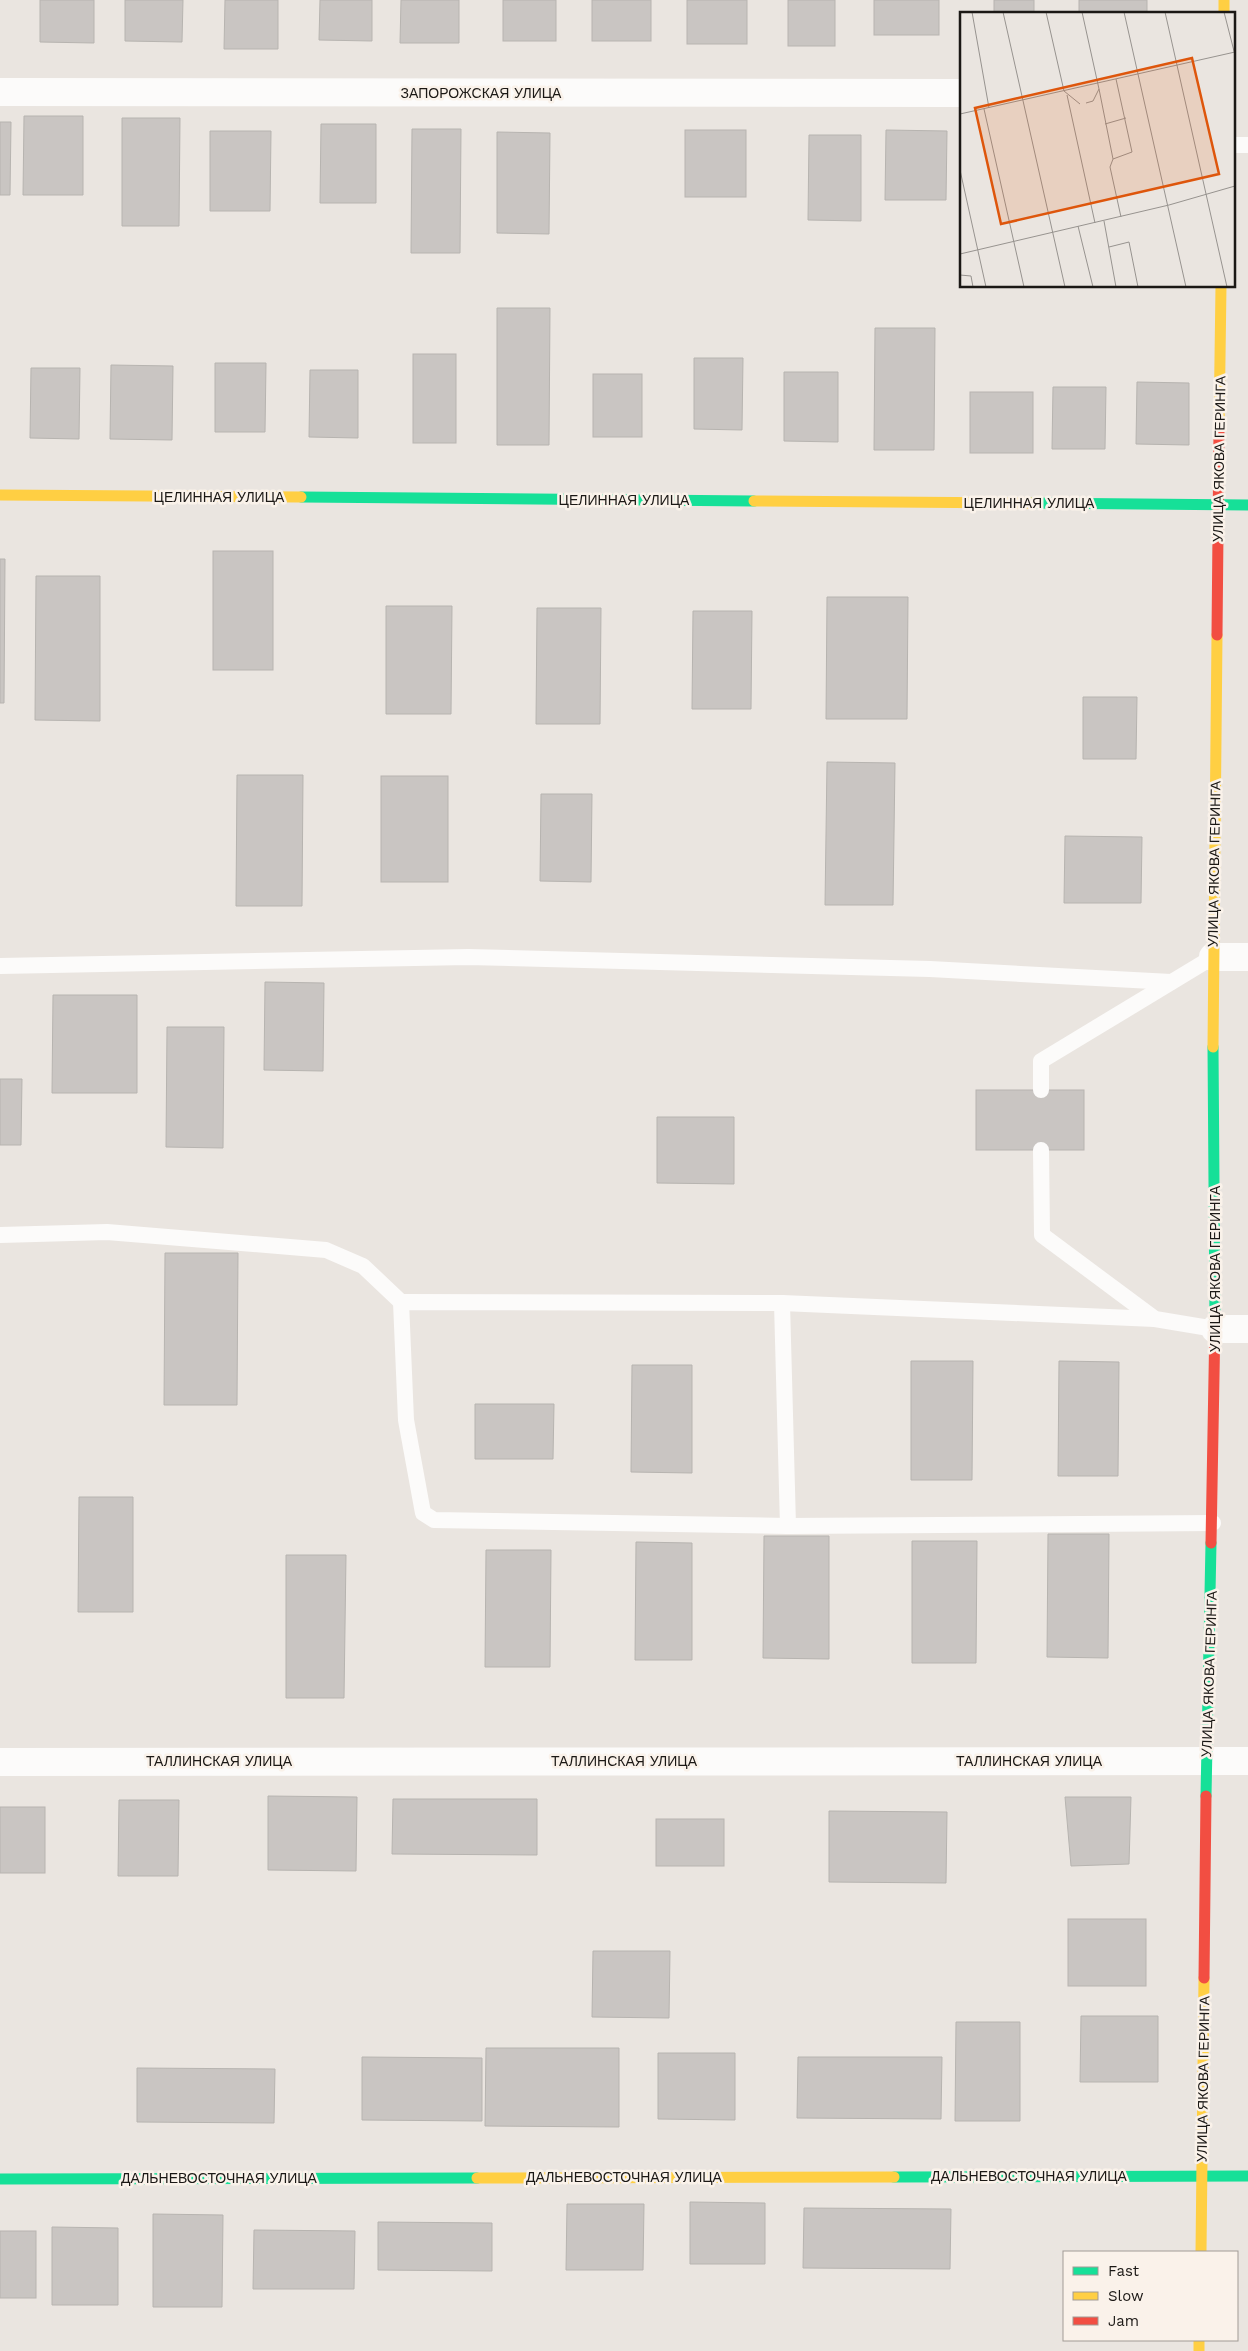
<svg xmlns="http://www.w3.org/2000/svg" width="1248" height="2351" font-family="'Work Sans',sans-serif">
<rect width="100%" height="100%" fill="#eae5e0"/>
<g fill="#c9c5c2" stroke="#b7b4b0">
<path d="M40,0h54v43l-54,-1z"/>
<path d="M125,0h58l-1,42 -57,-1z"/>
<path d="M225,0h53v49h-54z"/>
<path d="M320,0h52v41l-53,-1z"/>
<path d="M401,0h58v43h-59z"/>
<rect x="503" y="0" width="53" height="41"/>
<rect x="592" y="0" width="59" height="41"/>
<rect x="687" y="0" width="60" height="44"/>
<rect x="788" y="0" width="47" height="46"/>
<rect x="874" y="0" width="65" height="35"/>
<rect x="994" y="0" width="40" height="14"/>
<rect x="1079" y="0" width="68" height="14"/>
<path d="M24,116h59v79h-60z"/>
<path d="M122,118h58l-1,108h-57z"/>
<path d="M0,122h11l-1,73h-10z"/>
<path d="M321,124h55v79h-56z"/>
<path d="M412,129h49l-1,124h-49z"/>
<rect x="685" y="130" width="61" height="67"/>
<path d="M886,130l61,1 -1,69h-61z"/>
<path d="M210,131h61l-1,80h-60z"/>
<path d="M497,132l53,1 -1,101 -52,-1z"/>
<path d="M809,135h52v86l-53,-1z"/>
<path d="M497,308h53l-1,137h-52z"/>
<path d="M875,328h60l-1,122h-60z"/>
<rect x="413" y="354" width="43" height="89"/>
<path d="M694,358h49l-1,72 -48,-1z"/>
<path d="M215,363h51l-1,69h-50z"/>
<path d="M111,365l62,1 -1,74 -62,-1z"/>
<path d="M31,368h49l-1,71 -49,-1z"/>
<path d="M310,370h48v68l-49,-1z"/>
<path d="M784,372h54v70l-54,-1z"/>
<rect x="593" y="374" width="49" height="63"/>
<path d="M1137,382l52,1v62l-53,-1z"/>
<path d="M1053,387h53l-1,62h-53z"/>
<rect x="970" y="392" width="63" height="61"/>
<rect x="213" y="551" width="60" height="119"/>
<path d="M0,559h5l-1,144h-4z"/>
<path d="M36,576h64v145l-65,-1z"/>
<path d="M827,597h81l-1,122h-81z"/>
<path d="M386,606h66l-1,108h-65z"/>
<path d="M537,608h64l-1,116h-64z"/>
<path d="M693,611h59l-1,98h-59z"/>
<path d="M1083,697h54l-1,62h-53z"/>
<path d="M827,762l68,1 -2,142h-68z"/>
<path d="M237,775h66l-1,131h-66z"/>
<rect x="381" y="776" width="67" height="106"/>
<path d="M541,794h51l-1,88 -51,-1z"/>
<path d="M1065,836l77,1 -1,66h-77z"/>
<path d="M265,982l59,1 -1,88 -59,-1z"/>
<path d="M53,995h84v98h-85z"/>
<path d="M167,1027h57l-1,121 -57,-1z"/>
<path d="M0,1079h22l-1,66h-21z"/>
<rect x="976" y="1090" width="108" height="60"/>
<path d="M657,1117h77v67l-77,-1z"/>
<path d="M165,1253h73l-1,152h-73z"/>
<path d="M911,1361h62l-1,119h-61z"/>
<path d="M1059,1361l60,1 -1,114h-60z"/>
<path d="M632,1365h60v108l-61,-1z"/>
<path d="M475,1404h79l-1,55h-78z"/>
<path d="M79,1497h54v115h-55z"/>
<path d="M1048,1534h61l-1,124 -61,-1z"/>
<path d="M764,1536h65v123l-66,-1z"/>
<path d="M912,1541h65l-1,122h-64z"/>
<path d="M636,1542l56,1v117h-57z"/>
<path d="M486,1550h65l-1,117h-65z"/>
<path d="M286,1555h60l-2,143h-58z"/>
<path d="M268,1796l89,1 -1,74 -88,-1z"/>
<path d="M1065,1797h66l-2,67 -58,2z"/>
<path d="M393,1799h144v56l-145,-1z"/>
<path d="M119,1800h60l-1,76h-60z"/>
<rect x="0" y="1807" width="45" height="66"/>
<path d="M829,1811l118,1 -1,71 -117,-1z"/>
<rect x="656" y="1819" width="68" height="47"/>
<rect x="1068" y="1919" width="78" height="67"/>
<path d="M593,1951h77l-1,67 -77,-1z"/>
<path d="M1081,2016h77v66h-78z"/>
<path d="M956,2022h64v99h-65z"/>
<path d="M486,2048h133v79l-134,-1z"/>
<path d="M658,2053h77v67l-77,-1z"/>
<path d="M362,2057l120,1v63l-120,-1z"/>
<path d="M798,2057h144l-1,62 -144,-1z"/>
<path d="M137,2068l138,1 -1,54 -137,-1z"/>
<path d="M690,2202l75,1v61h-75z"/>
<path d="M567,2204h77l-1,66h-77z"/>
<path d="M804,2208l147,1 -1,60 -147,-1z"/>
<path d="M153,2214l70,1 -1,92h-69z"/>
<path d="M378,2222l114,1v48l-114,-1z"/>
<path d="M52,2227l66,1v77h-66z"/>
<path d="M254,2230l101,1 -1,58h-101z"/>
<rect x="0" y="2231" width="36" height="67"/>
</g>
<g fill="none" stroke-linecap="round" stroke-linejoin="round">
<g stroke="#fcfbfa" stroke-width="16">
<path d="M1234,145h14"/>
<path d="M0,966l468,-9 462,12 241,13"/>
<path d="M1041,1090v-29l172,-104"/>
<path d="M1041,1150l1,85 113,84 60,10"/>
<path d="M0,1235l107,-3 219,18 37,16 38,36"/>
<path d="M782,1303l6,223"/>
<path d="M1155,1319l-373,-16 -381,-1 5,118 17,93 11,7 354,6 425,-3"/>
</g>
<g stroke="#fcfbfa" stroke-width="28">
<path d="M0,92l962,1"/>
<path d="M1213,957h35"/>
<path d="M1215,1329h33"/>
<path d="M0,1762l1248,-1"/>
</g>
<g stroke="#16e098" stroke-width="11">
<path d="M301,497l453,4"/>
<path d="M1032,503l216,2"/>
<path d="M1213,1047l2,274"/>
<path d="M1206,1796l5,-253"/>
<path d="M894,2177l354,-1"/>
<path d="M0,2179l477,-1"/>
</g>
<g stroke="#ffcf43" stroke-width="11">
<path d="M1224,0v14"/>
<path d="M1219,430l2,-144"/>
<path d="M0,495l301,2"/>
<path d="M754,501l278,2"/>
<path d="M1213,1047l4,-412"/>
<path d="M477,2178l417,-1"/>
<path d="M1201,2252l3,-274"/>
<path d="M1199,2340v11"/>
</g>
<g stroke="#f24e42" stroke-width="11">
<path d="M1217,635l2,-205"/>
<path d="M1211,1543l4,-222"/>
<path d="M1204,1978l2,-182"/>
</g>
</g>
<g text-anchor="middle" stroke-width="5" stroke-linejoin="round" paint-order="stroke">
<g font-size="14" fill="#1b1815" stroke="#faf2ea">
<text x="481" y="98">ЗАПОРОЖСКАЯ УЛИЦА</text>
<text transform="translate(1219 459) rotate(-89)" y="5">УЛИЦА ЯКОВА ГЕРИНГА</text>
<text x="219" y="502">ЦЕЛИННАЯ УЛИЦА</text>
<text x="624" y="505">ЦЕЛИННАЯ УЛИЦА</text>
<text x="1029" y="508">ЦЕЛИННАЯ УЛИЦА</text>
<text transform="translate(1214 864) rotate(-89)" y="5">УЛИЦА ЯКОВА ГЕРИНГА</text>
<text transform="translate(1215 1269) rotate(-90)" y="5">УЛИЦА ЯКОВА ГЕРИНГА</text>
<text transform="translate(1209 1674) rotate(-88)" y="5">УЛИЦА ЯКОВА ГЕРИНГА</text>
<text x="219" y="1766">ТАЛЛИНСКАЯ УЛИЦА</text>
<text x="624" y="1766">ТАЛЛИНСКАЯ УЛИЦА</text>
<text x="1029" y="1766">ТАЛЛИНСКАЯ УЛИЦА</text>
<text transform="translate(1203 2079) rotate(-89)" y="5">УЛИЦА ЯКОВА ГЕРИНГА</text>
<text x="1029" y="2181">ДАЛЬНЕВОСТОЧНАЯ УЛИЦА</text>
<text x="624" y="2182">ДАЛЬНЕВОСТОЧНАЯ УЛИЦА</text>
<text x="219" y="2183">ДАЛЬНЕВОСТОЧНАЯ УЛИЦА</text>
</g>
</g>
<g transform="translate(960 12)">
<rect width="275" height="275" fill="#eae5e0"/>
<path fill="none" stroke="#97938f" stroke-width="1" d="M12,0l17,96M43,0l62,275M86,0l18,79 16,13M122,0l17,77 -6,12 -7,2M164,0l62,275M205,0l62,275M264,0l11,43M139,77l14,70 19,-7 -16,-73M107,83l28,128M24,97l40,178M0,102l275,-62M145,112l21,-6M153,147l-3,8 11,50M0,158l26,117M144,209l12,66M118,214l15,61M149,235l20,-5 9,45M0,242l209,-49 66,-19M0,263l11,1 2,11"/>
<path fill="#de560c" fill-opacity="0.15" stroke="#de560c" stroke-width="2.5" d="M232,46l27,116 -218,50 -26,-116z"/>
<rect width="275" height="275" fill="none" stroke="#1b1815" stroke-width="2.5"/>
</g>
<rect x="1063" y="2251" width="175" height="90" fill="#faf2ea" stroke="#a19b95"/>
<rect x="1073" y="2267" width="25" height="8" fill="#16e098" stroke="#a19b95"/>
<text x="1108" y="2276" font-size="15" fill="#1b1815">Fast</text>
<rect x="1073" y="2292" width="25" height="8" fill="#ffcf43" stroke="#a19b95"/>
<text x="1108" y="2301" font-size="15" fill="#1b1815">Slow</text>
<rect x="1073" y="2317" width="25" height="8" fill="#f24e42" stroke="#a19b95"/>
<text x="1108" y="2326" font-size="15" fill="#1b1815">Jam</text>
</svg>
